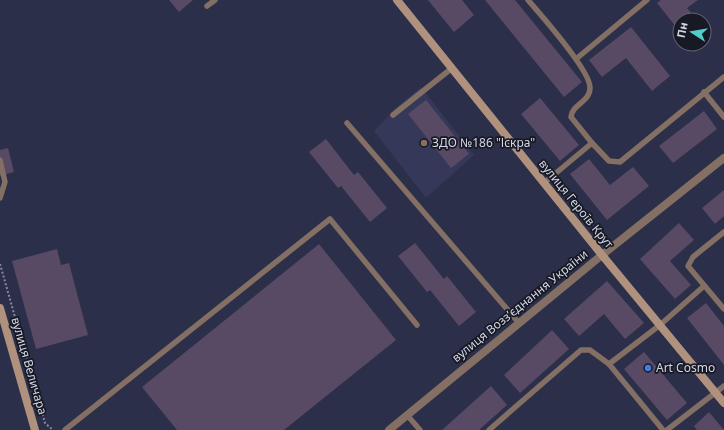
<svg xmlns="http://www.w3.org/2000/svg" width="724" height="430" font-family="'Noto Sans',sans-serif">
<rect width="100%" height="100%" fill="#2c2f49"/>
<path fill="#353858" d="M421,87l53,68 -48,43 -52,-67 24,-25z"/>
<g fill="#584964">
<path d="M169,0h24l-14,12z"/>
<path d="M428,0h34l12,15 -20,17z"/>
<path d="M485,0h30l67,82 -18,15z"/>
<path d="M661,0h37l-11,8 10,12h-17v12l-23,-29z"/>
<path d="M631,27l39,49 -18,15 -26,-33 -24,19 -13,-17z"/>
<path d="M704,29l7,9 -16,14 -6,-8h15z"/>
<path d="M540,98l39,47 -19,16 -39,-47z"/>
<path d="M426,100l43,54 -18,14 -43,-54z"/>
<path d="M704,111l13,18 -44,34 -14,-17z"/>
<path d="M326,139l28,36 4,-3 29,36 -17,14 -29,-36 -3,2 -29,-36z"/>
<path d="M8,148l6,24 -14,4v-26z"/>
<path d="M589,159l21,26 23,-18 16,19 -42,34 -37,-46z"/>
<path d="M724,190v26l-9,8 -13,-16z"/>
<path d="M679,223l15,17 -24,21 21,24 -16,14 -35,-40z"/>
<path d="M415,243l29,36 3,-3 29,36 -17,14 -29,-36 -3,2 -29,-36z"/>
<path d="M319,244l77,96 -112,90h-107l-35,-43z"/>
<path d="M57,249l4,16 8,-2 19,72 -52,14 -24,-88z"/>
<path d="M607,281l37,42 -19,16 -21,-25 -25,22 -15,-17z"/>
<path d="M706,303l18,23v39l-37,-47z"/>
<path d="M552,330l17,19 -49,44 -16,-18z"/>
<path d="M644,352l43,51 -20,17 -43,-51z"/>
<path d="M491,386l16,19 -28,25h-37z"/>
<path d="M709,412l15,18h-27l-3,-4z"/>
</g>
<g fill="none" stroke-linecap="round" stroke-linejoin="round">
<path stroke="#86899e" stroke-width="2" stroke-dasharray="2 2" stroke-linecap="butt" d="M0,264l45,159 8,7"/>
<g stroke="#836f63" stroke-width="5.5">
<path d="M528,0c13,15 63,71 62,88 0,14 -18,16 -19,29l21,26"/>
<path d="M207,6l8,-6"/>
<path d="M576,59l71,-59"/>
<path d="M704,92l20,25"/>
<path d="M393,115l59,-47"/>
<path d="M347,123l172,200"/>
<path d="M0,160l5,22 -5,16"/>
<path d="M544,183l48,-40 17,18 11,1 104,-85"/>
<path d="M724,232l-31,25 -5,9 36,43"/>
<path d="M609,364l54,66"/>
<path d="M407,415l13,15"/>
<path d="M65,430l265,-211 87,106"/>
<path d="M489,430l92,-80h9l19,14 51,-39 44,-39"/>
<path d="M667,430l57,-44"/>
</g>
<path stroke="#836f63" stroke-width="8" d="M389,430l213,-175 122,-97"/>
<g stroke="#b0917e" stroke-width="8">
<path d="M397,0l205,255 122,148"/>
<path d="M0,308l35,122"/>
</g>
</g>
<circle fill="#8d6e63" stroke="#171924" stroke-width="1.5" cx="424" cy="143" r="4"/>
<circle fill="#3f7fe0" stroke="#171924" stroke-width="1.5" cx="648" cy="368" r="4"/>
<g text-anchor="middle" stroke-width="3.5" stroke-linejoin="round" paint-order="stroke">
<g font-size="12" fill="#d3d6e6" stroke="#171924" text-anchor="start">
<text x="432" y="147">ЗДО №186 "Іскра"</text>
<text x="656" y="372">Art Cosmo</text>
</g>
<g font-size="12" fill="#d3d6e6" stroke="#171924">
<text transform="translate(576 204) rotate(51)" y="4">вулиця Героїв Крут</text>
<text transform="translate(520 306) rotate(-39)" y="4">вулиця Воззʼєднання України</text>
<text transform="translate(29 366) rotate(74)" y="4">вулиця Величара</text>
</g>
</g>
<g transform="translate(692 32) rotate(282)"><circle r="19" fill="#171924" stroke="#626572"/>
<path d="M0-3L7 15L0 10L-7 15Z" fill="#52cdcc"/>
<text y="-6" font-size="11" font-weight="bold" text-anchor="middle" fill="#d3d6e6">Пн</text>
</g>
</svg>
